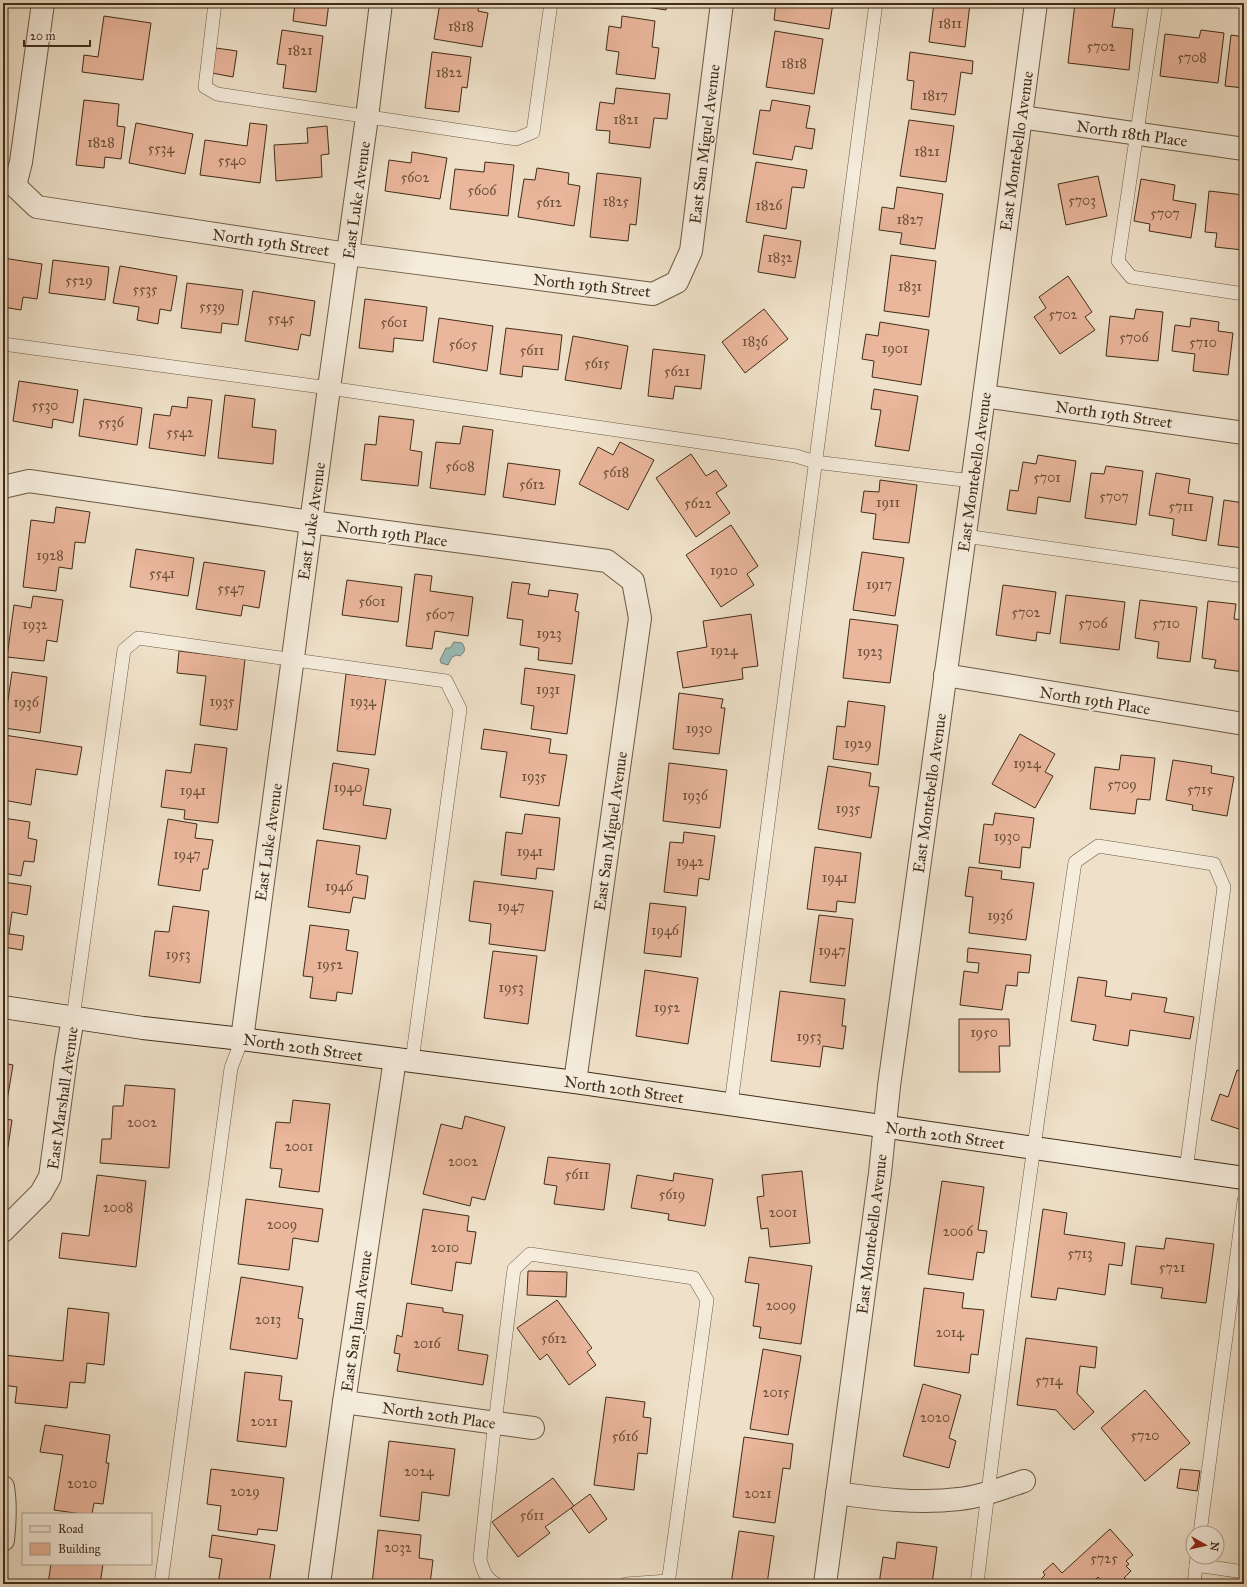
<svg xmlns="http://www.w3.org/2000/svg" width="1247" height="1587" font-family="'IM FELL Great Primer',serif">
<rect width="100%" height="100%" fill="#efe1c9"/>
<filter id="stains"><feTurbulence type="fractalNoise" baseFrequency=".005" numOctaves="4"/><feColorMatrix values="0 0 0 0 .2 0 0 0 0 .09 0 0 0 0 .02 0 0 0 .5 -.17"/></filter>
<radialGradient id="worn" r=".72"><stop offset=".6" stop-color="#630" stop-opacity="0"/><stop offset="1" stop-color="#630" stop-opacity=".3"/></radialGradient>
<path fill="#9abdb9" stroke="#768379" d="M454,642l8,1c4,6 3,9 -2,13l-3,-1 -5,2 -4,8 -7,-2 -1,-3 6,-12h4z"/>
<g fill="#eab69c" stroke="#402d18">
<path d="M295,3h34l-3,23 -33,-5z"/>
<path d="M440,3h39l-1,8 10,2 -6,34 -48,-8z"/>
<path d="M634,3h33l-1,7 -33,-5z"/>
<path d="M776,3h57l-4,26 -55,-9z"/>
<path d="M934,3h36l-5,44 -36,-5z"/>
<path d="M1075,3l40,4 -3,20 21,2 -4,41 -61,-7z"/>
<path d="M104,16l47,7 -8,57 -61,-8 2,-17 14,2z"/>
<path d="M622,16l33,5 -3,26 7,1 -4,31 -39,-5 3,-22 -13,-2 3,-24 12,2z"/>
<path d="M282,30l41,6 -7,56 -33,-4 3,-23 -9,-1z"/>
<path d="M1201,30l23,3 -6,50 -58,-7 5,-42 34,4z"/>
<path d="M775,31l48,8 -9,55 -48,-7z"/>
<path d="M1231,35l13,2v51l-19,-2z"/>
<path d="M216,48l21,3 -4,26 -21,-4z"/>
<path d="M432,52l39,5 -4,31 -5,-1 -3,25 -34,-4z"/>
<path d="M910,52l63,9 -1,13 -11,-2 -6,43 -44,-6 3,-28 -7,-1z"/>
<path d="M616,88l54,6 -3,25 -13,-1 -4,30 -41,-5 1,-12 -14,-1 4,-28 14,2z"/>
<path d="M84,100l35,4 -2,22 8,1 -4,32 -16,-2 -1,11 -28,-3z"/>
<path d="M772,100l38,6 -4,22 9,1 -3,20 -17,-3 -3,14 -39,-6 7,-44 10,1z"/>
<path d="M909,120l45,6 -8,56 -46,-6z"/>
<path d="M136,123l57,11 -8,40 -56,-11z"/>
<path d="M250,123l17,2 -7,58 -60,-8 5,-35 42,6z"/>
<path d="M327,126l2,28 -8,1 1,22 -46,4 -2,-36 34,-2 -1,-15z"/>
<path d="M412,152l35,6 -7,41 -55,-8 4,-31 22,3z"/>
<path d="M485,162l29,3 -6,51 -58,-7 5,-40 29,3z"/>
<path d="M756,162l51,8 -3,18 -12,-1 -6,42 -40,-7z"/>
<path d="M537,168l32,5 -1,11 12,2 -6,40 -56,-9 6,-38 11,1z"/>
<path d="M597,173l44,5 -5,47 -6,-1 -2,17 -38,-4z"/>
<path d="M1098,176l9,40 -41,9 -8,-41z"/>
<path d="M1141,179l34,6 -2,15 23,4 -5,34 -42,-7 1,-7 -16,-3z"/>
<path d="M897,187l46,7 -8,55 -35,-5 2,-11 -23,-3 3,-23 12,2z"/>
<path d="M1209,191l35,4v76h-3l2,-21 -28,-3 2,-14 -12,-1z"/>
<path d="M764,235l37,6 -6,37 -37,-6z"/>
<path d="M891,255l45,6 -7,56 -45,-6z"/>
<path d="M3,258l39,6 -5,35 -14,-2 -2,13 -18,-3z"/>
<path d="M53,260l56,7 -4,33 -56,-7z"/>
<path d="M120,266l57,10 -6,35 -11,-2 -2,15 -21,-4 2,-13 -26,-4z"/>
<path d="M1068,276l24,36 -7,5 10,13 -35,24 -26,-37 12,-9 -7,-11z"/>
<path d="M187,283l56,7 -5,35 -16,-2 -1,10 -40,-5z"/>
<path d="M253,291l62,10 -5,35 -9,-2 -3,16 -53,-9z"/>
<path d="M365,299l62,8 -4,34 -29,-3 -1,14 -34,-4z"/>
<path d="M764,309l24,30 -43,34 -23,-31z"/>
<path d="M1136,309l27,3 -5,49 -52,-5 4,-40 24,3z"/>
<path d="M439,318l54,8 -6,45 -54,-9z"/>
<path d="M1191,318l28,4 -1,9 15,2 -5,42 -35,-4 2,-17 -23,-3 3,-26 15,2z"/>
<path d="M880,322l49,8 -8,55 -49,-8 2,-16 -12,-2 4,-25 12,2z"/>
<path d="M506,328l56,7 -4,35 -35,-4 -1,11 -22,-3z"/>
<path d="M573,336l55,10 -7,43 -56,-9z"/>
<path d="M653,349l52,6 -4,34 -26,-3 -2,13 -25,-3z"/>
<path d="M19,381l59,9 -5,33 -20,-4 -1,9 -39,-7z"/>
<path d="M874,389l44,7 -9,55 -34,-5 6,-36 -10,-1z"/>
<path d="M225,395l30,4 -3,28 24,3 -3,34 -55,-6z"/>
<path d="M188,397l24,3 -7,56 -56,-8 5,-34 16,2 2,-10 15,2z"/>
<path d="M84,399l58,9 -5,37 -58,-9z"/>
<path d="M379,416l35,4 -4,30 12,2 -4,34 -57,-6 4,-36 11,1z"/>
<path d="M463,426l30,4 -8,65 -55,-7 6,-46 24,2z"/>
<path d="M620,442l34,18 -26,50 -49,-26 19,-37 15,8z"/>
<path d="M691,454l15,22 10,-6 11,16 -11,7 14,20 -34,24 -40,-59z"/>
<path d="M1038,455l38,6 -6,41 -32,-5 -2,17 -29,-4 3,-20 8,1 5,-29 13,2z"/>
<path d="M508,463l52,7 -5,35 -52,-8z"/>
<path d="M1106,466l37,5 -7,54 -51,-7 6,-45 13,1z"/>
<path d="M1156,473l34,6 -2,14 25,4 -7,44 -34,-6 2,-16 -25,-4z"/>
<path d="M880,480l37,5 -8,58 -36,-4 3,-25 -15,-2 3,-21 15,1z"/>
<path d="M1224,500l20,3v45l-26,-3z"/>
<path d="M56,507l34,5 -5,31 -10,-1 -3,27 -13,-2 -3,24 -33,-4 8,-67 23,3z"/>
<path d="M731,525l27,41 -11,8 7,11 -33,22 -35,-52z"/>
<path d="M136,549l58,9 -6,38 -58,-9z"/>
<path d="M862,552l42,6 -9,58 -42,-6z"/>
<path d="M204,562l61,9 -6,37 -16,-3 -2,11 -45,-7z"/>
<path d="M415,574l17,2 -2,15 43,6 -5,39 -33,-5 -3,18 -26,-3z"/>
<path d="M347,580l55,7 -4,35 -56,-7z"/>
<path d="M512,582l18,2 -2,10 20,3 1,-7 29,4 -3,17 4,1 -7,52 -34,-4 1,-12 -19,-3 3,-25 -16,-2z"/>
<path d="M1003,585l53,7 -6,42 -13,-2 -1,9 -40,-6z"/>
<path d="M1066,595l59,7 -6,48 -59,-7z"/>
<path d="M33,596l30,4 -6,42 -10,-2 -3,21 -37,-4 7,-52 17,3z"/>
<path d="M1140,600l57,7 -7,55 -33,-4 2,-16 -24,-4z"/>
<path d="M1208,601l28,3 -2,15 10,1v52l-30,-4 2,-8 -14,-2z"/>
<path d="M751,614l7,52 -16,2 1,11 -60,9 -6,-36 30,-5 -4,-26z"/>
<path d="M850,619l48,6 -8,58 -47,-5z"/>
<path d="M179,651l66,8 -8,71 -37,-5 6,-49 -29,-3z"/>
<path d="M525,668l50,7 -8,59 -36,-5 3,-23 -13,-2z"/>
<path d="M12,672l35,5 -7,56 -36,-5z"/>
<path d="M346,674l40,5 -11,76 -38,-4z"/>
<path d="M679,693l44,6 -2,9h4l-6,46 -46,-5z"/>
<path d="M848,701l37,5 -7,59 -45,-6 4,-33 8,1z"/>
<path d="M484,729l67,10 -2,14 18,2 -8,51 -59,-9 7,-45 -26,-3z"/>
<path d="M1020,734l35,20 -10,18 8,4 -18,32 -43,-24z"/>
<path d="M4,735l78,12 -5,28 -41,-6 -5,36 -28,-5z"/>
<path d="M195,744l32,4 -9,75 -34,-4 1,-9 -24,-3 5,-37 25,3z"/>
<path d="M1121,755l34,3 -5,42 -13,-1 -2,15 -45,-5 5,-42 24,3z"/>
<path d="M1173,760l39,6 -1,7 23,4 -7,39 -35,-6 1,-5 -27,-5z"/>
<path d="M333,763l36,6 -6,36 28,4 -5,30 -63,-10z"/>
<path d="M669,763l58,7 -7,58 -57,-7z"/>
<path d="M828,766l43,7 -2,13 10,1 -8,51 -53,-9z"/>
<path d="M995,813l39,5 -4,30 -8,-1 -2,21 -41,-5 5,-39 9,1z"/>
<path d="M525,814l35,4 -6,52 -17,-2 -1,11 -35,-4 5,-43 16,2z"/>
<path d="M3,818l27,4 -2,16 9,2 -3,22 -10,-1 -3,15 -18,-3z"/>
<path d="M168,819l29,5 -2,14 18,2 -5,29h-5l-3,22 -42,-6z"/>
<path d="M684,832l31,4 -6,44 -10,-2 -2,18 -33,-4 6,-50 13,1z"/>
<path d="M317,840l43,6 -4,28 12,2 -3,23 -12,-2 -3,16 -42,-6z"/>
<path d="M815,847l46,6 -6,50 -18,-2 -1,11 -29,-3z"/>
<path d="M969,867l33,4 -1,8 33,4 -8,57 -57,-7 4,-36 -8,-1z"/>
<path d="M474,881l79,10 -8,60 -56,-7 2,-20 -22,-3z"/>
<path d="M3,882l28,4 -4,29 -15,-3 -3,22 -6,-1z"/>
<path d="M650,903l36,4 -5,50 -37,-4z"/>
<path d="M173,906l36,5 -9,72 -51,-7 6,-45 14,1z"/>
<path d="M819,915l34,4 -8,67 -35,-4z"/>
<path d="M310,925l39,5 -3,20 12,2 -6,42 -15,-2 -1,9 -26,-3 3,-21 -10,-1z"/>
<path d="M3,933l21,3 -2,14 -19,-3z"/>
<path d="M968,948l63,7 -2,18 -11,-1 -1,14 -11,-1 -4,25 -42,-5 4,-34 14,2 1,-10 -12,-1z"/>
<path d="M493,951l44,5 -9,68 -44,-6z"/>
<path d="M645,970l53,8 -10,66 -52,-8z"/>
<path d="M1078,977l29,4 -2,15 26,4 1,-7 35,5 -3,14 30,5 -4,22 -60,-9 -2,16 -35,-6 3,-15 -25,-4z"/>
<path d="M780,991l65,8 -3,27h4l-3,23 -20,-3 -3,21 -49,-6z"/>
<path d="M959,1019h50l1,27h-11l1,26h-41z"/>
<path d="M3,1063l10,2 -9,54 8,1 -4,27 -5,-1z"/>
<path d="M1237,1070l7,3v41l-5,15 -28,-9 9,-26 8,3z"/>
<path d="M125,1085l50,4 -6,79 -69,-5 2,-24h9l2,-33h10z"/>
<path d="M293,1100l37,4 -11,88 -40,-5 3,-18 -12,-1 6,-46 14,1z"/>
<path d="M465,1116l40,11 -20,73 -13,-3 -2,9 -47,-12 18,-70 21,5z"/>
<path d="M548,1157l62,7 -6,46 -50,-6 3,-18 -13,-2z"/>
<path d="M802,1171l8,72 -40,4 -2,-19 -7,1 -4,-32 7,-1 -2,-21z"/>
<path d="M674,1173l39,6 -8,47 -37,-6 1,-6 -38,-6 6,-33 36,6z"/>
<path d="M97,1175l49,6 -10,86 -77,-9 3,-25 27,3z"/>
<path d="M942,1181l42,6 -6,43 9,1 -3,22 -7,-1 -4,28 -45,-6z"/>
<path d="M246,1199l77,10 -5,33 -25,-4 -4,32 -51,-6z"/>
<path d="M423,1209l46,7 -2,15 9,1 -5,32 -15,-2 -4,29 -41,-7z"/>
<path d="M1043,1209l24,4 -3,21 61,9 -3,23 -13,-2 -4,31 -47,-7 -2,12 -25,-3z"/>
<path d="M1166,1238l48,6 -8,59 -45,-5 2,-10 -32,-4 5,-38 28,3z"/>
<path d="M749,1257l63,9 -11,78 -42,-6 2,-11 -8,-1 6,-42 -14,-2z"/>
<path d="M528,1271l39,1 -1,25 -39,-2z"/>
<path d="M241,1277l62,10 -5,31 5,1 -6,40 -67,-10z"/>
<path d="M924,1288l40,5 -2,15 22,2 -6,45 -7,-1 -2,19 -55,-7z"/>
<path d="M557,1300l35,48 -5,4 9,13 -27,20 -22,-31 -7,6 -23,-32z"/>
<path d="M407,1303l36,5v4l20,3 -5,35 30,5 -5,30 -86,-14 3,-17 -6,-1 3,-18 5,2z"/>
<path d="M68,1308l41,5 -5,52 -17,-2 -2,20 -15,-1 -3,26 -52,-5 2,-16 -14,-2v-30l60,6z"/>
<path d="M1026,1338l71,9 -2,21 -15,-2 -3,27 17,19 -20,18 -18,-20 -39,-5z"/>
<path d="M763,1349l38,7 -13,79 -38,-6z"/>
<path d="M245,1372l37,4 -3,24 13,1 -6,46 -49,-6z"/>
<path d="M923,1384l38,11 -12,43 7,3 -7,27 -46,-12z"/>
<path d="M1145,1390l45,53 -45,38 -44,-53z"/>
<path d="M606,1397l39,5 -2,15 8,1 -4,36 -9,-1 -4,37 -40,-5z"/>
<path d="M45,1425l65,10 -4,28h3l-6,41 -9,-1 -2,11h-10l-28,-4 9,-55 -23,-3z"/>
<path d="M744,1437l49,7 -3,25 -7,-1 -8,55 -42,-6z"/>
<path d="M389,1441l66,8 -6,47 -27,-4 -3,29 -39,-5z"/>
<path d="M211,1469l73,9 -7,53 -19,-2 -1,6 -39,-5 3,-24 -14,-2z"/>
<path d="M1180,1469l20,2 -3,20 -20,-3z"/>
<path d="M553,1478l21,28 -29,21 5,6 -32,24 -26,-35z"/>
<path d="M590,1494l17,25 -18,14 -18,-25z"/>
<path d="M1110,1529l23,26 -7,6 3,3 -3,2 5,5 -7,7 2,1 -5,5h-17l-6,-7 -7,7h-55l9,-9 -2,-3 10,-9 9,10z"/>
<path d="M378,1530l43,5 -2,23 14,2 -3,24h-58z"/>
<path d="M739,1531l35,5 -7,48h-36z"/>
<path d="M212,1535l63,10 -6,39h-51l4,-25 -13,-2z"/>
<path d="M897,1542l40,5 -5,37h-53l4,-27 12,2z"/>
<path d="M51,1564h52l-3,20h-52z"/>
</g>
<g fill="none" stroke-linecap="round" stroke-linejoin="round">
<defs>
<g id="lane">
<path d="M215,3l-10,84 12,7 299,45 17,-7 18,-129"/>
<path d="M1156,3l-38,258 13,16 113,17"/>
<path d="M3,344l326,44 467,68 19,6 157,19"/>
<path d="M965,536l279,40"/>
<path d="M73,1018l51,-368 14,-12 308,43 14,28 -48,352"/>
<path d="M731,1104l145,-1101"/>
<path d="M1200,1533l44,-332"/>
<path d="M1196,1565l48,7"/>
<path d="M161,1584l70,-516 11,-29"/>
<path d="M496,1584c-11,-6 -13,-14 -16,-25l13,-120 21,-170 16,-15 164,24 13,22 -39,284"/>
<path d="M626,1584l42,-3"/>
<path d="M977,1584c28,-241 63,-482 98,-722l23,-16 116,18 10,23 -38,283"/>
<path d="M1194,1584l3,-27"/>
</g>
<g id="street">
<path d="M43,3l-22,159 -6,24 22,21 311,47 305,40 24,-12 14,-31 31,-248"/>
<path d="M1021,117l223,32"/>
<path d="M984,396l260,37"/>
<path d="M3,487l26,-6 282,41 296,39 26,20 7,37 -65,464"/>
<path d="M945,675l299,49"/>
<path d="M242,1039l87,-651 38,-271 14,-114"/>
<path d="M3,1231l38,-38 9,-16 16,-118 7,-41"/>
<path d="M344,1402l189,26"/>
<path d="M3,1487c3,18 2,34 0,53"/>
<path d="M837,1493c40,6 82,11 122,6 22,-2 44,-11 65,-18"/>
<path d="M319,1584l25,-182 51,-343"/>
<path d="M825,1584l55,-411 9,-87 95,-690 52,-393"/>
</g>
<path id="secondary" d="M3,1007l140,21 99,11 333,43 669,96"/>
</defs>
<use href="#lane" stroke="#6c5a44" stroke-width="14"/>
<use href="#street" stroke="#6c5a44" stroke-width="24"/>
<use href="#secondary" stroke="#402d18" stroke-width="24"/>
<use href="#lane" stroke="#f5ecdc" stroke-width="13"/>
<use href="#street" stroke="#f5ecdc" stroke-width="22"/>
<use href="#secondary" stroke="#f5ecdc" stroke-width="22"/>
</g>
<g text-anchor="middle" stroke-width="3.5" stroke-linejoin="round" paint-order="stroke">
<g font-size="14" fill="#6a4f39">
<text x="950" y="28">1811</text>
<text x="461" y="31">1818</text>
<text x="1101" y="51">5702</text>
<text x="300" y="55">1821</text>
<text x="1192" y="62">5708</text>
<text x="794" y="68">1818</text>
<text x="449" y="77">1822</text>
<text x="935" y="100">1817</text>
<text x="626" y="124">1821</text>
<text x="101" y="147">1828</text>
<text x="161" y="153">5534</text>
<text x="927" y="156">1821</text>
<text x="232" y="165">5540</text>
<text x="415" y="182">5602</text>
<text x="482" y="195">5606</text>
<text x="1082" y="205">5703</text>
<text x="616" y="206">1825</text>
<text x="549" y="207">5612</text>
<text x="769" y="210">1826</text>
<text x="1165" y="218">5707</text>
<text x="910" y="224">1827</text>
<text x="780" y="262">1832</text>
<text x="79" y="285">5529</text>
<text x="910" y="291">1831</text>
<text x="145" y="294">5535</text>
<text x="212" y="311">5539</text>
<text x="1063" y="319">5702</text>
<text x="281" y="323">5545</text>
<text x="394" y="327">5601</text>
<text x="1134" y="342">5706</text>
<text x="755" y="346">1836</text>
<text x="1203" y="347">5710</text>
<text x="463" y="349">5605</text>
<text x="895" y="353">1901</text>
<text x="532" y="355">5611</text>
<text x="597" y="368">5615</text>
<text x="677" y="376">5621</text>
<text x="45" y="410">5530</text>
<text x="111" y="427">5536</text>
<text x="180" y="437">5542</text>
<text x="460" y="471">5608</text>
<text x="616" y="477">5618</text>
<text x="1047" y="482">5701</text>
<text x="532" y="489">5612</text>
<text x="1114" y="501">5707</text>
<text x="888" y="507">1911</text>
<text x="698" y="508">5622</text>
<text x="1181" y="511">5711</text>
<text x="50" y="560">1928</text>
<text x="724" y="575">1920</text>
<text x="162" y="578">5541</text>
<text x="879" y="589">1917</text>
<text x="231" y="593">5547</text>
<text x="372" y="606">5601</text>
<text x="1026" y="617">5702</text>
<text x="440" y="619">5607</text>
<text x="1093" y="628">5706</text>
<text x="1166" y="628">5710</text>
<text x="35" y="629">1932</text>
<text x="549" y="638">1923</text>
<text x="724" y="655">1924</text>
<text x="870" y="656">1923</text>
<text x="548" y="694">1931</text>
<text x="222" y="706">1935</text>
<text x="363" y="706">1934</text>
<text x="26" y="707">1936</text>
<text x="699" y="733">1930</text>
<text x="858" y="748">1929</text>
<text x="1027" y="768">1924</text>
<text x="534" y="781">1935</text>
<text x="1122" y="789">5709</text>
<text x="348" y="792">1940</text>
<text x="1200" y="794">5715</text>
<text x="193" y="795">1941</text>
<text x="695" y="800">1936</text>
<text x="848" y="813">1935</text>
<text x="1007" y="841">1930</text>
<text x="530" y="856">1941</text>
<text x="187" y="859">1947</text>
<text x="690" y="866">1942</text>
<text x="835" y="882">1941</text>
<text x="339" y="891">1946</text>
<text x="511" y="911">1947</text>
<text x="1000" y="920">1936</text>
<text x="665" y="935">1946</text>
<text x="832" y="955">1947</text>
<text x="178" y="959">1953</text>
<text x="330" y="969">1952</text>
<text x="511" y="992">1953</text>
<text x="667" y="1012">1952</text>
<text x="984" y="1037">1950</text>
<text x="809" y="1041">1953</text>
<text x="142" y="1127">2002</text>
<text x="299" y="1151">2001</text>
<text x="463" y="1166">2002</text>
<text x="577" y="1179">5611</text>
<text x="672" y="1199">5619</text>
<text x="118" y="1212">2008</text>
<text x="783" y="1217">2001</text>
<text x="282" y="1229">2009</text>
<text x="958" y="1236">2006</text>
<text x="445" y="1252">2010</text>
<text x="1080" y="1258">5713</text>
<text x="1172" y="1272">5721</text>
<text x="781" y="1310">2009</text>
<text x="268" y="1324">2013</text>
<text x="950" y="1337">2014</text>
<text x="554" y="1343">5612</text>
<text x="427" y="1348">2016</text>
<text x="1049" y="1385">5714</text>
<text x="776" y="1397">2015</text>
<text x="935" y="1422">2020</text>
<text x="264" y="1426">2021</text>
<text x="1145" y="1440">5720</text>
<text x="625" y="1441">5616</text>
<text x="419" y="1476">2024</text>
<text x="82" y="1488">2020</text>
<text x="245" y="1496">2029</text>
<text x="758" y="1498">2021</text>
<text x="532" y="1520">5611</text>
<text x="398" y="1552">2032</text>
<text x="1104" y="1563">5725</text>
</g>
<g font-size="16" fill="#402d18" stroke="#f5ecdc">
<text transform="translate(1132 133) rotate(8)" y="6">North 18th Place</text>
<text transform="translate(704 144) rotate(-83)" y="6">East San Miguel Avenue</text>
<text transform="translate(1016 151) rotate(-82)" y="6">East Montebello Avenue</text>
<text transform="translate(356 200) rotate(-82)" y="6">East Luke Avenue</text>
<text transform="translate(271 242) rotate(8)" y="6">North 19th Street</text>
<text transform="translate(592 285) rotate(6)" y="6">North 19th Street</text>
<text transform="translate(1114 414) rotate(8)" y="6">North 19th Street</text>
<text transform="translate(974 472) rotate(-82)" y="6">East Montebello Avenue</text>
<text transform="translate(311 521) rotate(-82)" y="6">East Luke Avenue</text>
<text transform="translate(392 533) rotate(8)" y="6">North 19th Place</text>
<text transform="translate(1095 700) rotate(9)" y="6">North 19th Place</text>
<text transform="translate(929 793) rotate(-82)" y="6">East Montebello Avenue</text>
<text transform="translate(610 831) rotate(-82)" y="6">East San Miguel Avenue</text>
<text transform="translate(268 842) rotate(-82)" y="6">East Luke Avenue</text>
<text transform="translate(303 1047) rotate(8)" y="6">North 20th Street</text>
<text transform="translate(624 1089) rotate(8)" y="6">North 20th Street</text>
<text transform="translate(62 1098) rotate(-82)" y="6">East Marshall Avenue</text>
<text transform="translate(945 1135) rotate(8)" y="6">North 20th Street</text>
<text transform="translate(871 1234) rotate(-83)" y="6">East Montebello Avenue</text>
<text transform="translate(356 1321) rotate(-82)" y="6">East San Juan Avenue</text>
<text transform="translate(439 1415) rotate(8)" y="6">North 20th Place</text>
</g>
</g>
<rect width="1247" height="1587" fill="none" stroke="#efe1c9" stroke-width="16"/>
<rect x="4" y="4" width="1239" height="1579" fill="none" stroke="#402d18" stroke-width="2"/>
<rect x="8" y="8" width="1231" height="1571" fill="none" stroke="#402d18"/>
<rect x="22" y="1513" width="130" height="52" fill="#f5ecdc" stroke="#ada08e"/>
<rect x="30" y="1526" width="20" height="6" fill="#f5ecdc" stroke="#ada08e"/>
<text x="58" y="1533" font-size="12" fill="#402d18">Road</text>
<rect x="30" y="1543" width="20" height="12" fill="#eab69c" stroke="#ada08e"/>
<text x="58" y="1553" font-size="12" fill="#402d18">Building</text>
<g transform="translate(1205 1545) rotate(98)"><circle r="19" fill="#f5ecdc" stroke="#ada08e"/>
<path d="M0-3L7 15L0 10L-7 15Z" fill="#8f2418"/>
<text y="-6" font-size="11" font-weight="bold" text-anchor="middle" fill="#402d18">N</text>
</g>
<path d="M24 40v6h66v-6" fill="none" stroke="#402d18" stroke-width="2"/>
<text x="30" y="40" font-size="12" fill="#402d18" stroke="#f5ecdc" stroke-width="3" paint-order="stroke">20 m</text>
<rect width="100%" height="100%" filter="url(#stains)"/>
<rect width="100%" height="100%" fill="url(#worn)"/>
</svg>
